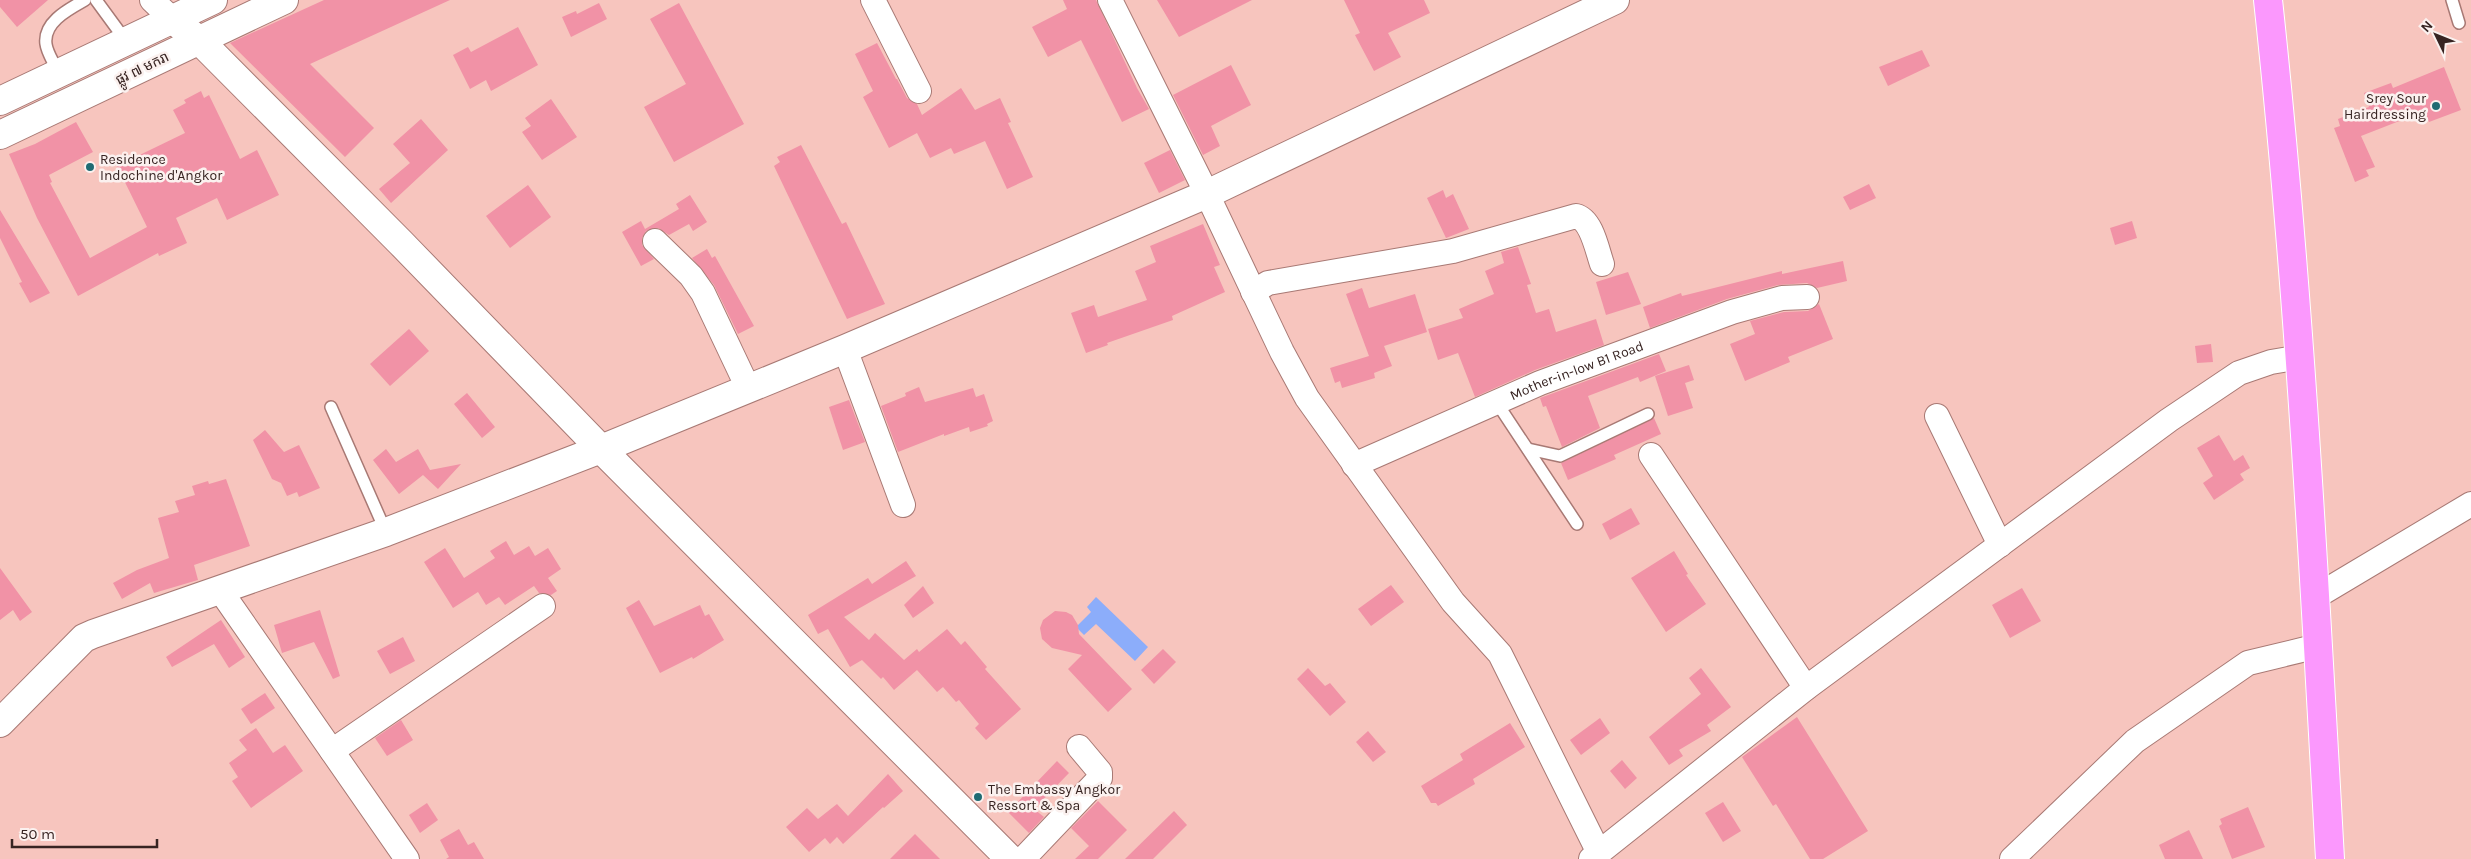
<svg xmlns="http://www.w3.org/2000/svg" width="2471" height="859" font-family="Karla,'Noto Sans Khmer',sans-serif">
<rect width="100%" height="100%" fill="#f7c5be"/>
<path fill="#8cadfa" d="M1096,597l52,50 -13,14 -39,-37 -12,11 -8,-8 15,-15 -4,-5z"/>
<g fill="#f192a6">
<path d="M0,0h48l-31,27 -17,-20z"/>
<path d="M324,0h126l-140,64 64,64 -29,29 -115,-114z"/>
<path d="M1063,0h33l41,88 12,21 -27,13 -41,-82 -33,17 -16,-30 35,-18z"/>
<path d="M1157,0h95l-73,37z"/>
<path d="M1344,0h80l6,13 -42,20 13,24 -27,14 -19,-36 5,-2z"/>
<path d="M599,3l8,16 -36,18 -9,-20 14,-6 1,3z"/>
<path d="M679,3l65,121 -70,38 -30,-55 42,-23 -36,-65z"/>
<path d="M518,27l20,38 -47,26 -5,-11 -16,9 -17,-34 15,-8 3,5z"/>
<path d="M877,43l19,36h1l10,19 10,6 5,11 39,-27 14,22 25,-12 11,24 -3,1 25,54 -26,12 -22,-48 -31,13 -3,-6 -21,10 -13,-25 -28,15 -26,-51 10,-6 -18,-37z"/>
<path d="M1922,50l8,16 -42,20 -9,-19z"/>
<path d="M1231,65l20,40 -40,21 9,20 -17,9 -30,-60z"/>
<path d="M2444,67l17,43 -32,12 -4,-11 -64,25 14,31 -9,3 3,6 -14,6 -21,-54 6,-2 -2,-7 31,-12 -5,-14 27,-10 2,5z"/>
<path d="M201,91l3,7 5,-3 31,64 17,-9 22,45 -52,25 -10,-22 -41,20 11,25 -28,13 -1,-3 -80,43 -41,-78 -28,-64 26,-10 41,-22 17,30 -44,23 3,7 -2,1 40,75 57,-31 -30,-61 68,-33 -12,-23 13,-7 -2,-3z"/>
<path d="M551,99l26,38 -35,23 -20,-28 9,-6 -6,-8z"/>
<path d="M421,119l27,31 -57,53 -12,-14 31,-26 -17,-19z"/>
<path d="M801,145l41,79 4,-2 39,82 -38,15 -73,-153 6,-4 -3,-5z"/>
<path d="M1170,150l15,30 -26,13 -15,-30z"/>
<path d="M1869,184l7,14 -26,12 -7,-13z"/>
<path d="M528,185l23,32 -41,31 -24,-32z"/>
<path d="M1443,190l3,8 7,-4 16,35 -23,9 -19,-40z"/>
<path d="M690,195l17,27 -14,9 -4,-7 -20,11 -11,-7 -12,3 -4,7v7l12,14 -13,7 -19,-34 19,-11 4,8 34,-20 -3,-5z"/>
<path d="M0,210l50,83 -20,10 -11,-20 3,-1 -22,-44z"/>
<path d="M2132,221l5,17 -22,7 -5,-17z"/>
<path d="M1203,224l17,41 -6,2 11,25 -53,24 1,4 -66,23 1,2 -22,8 -15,-40 23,-8 4,12 49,-17 -12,-29 21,-9 -6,-16z"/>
<path d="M1518,247l13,37 -4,1 9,28 13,-4 7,23 40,-13 8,26 -69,25 -60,27 -17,-44 -20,7 -10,-31 35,-11 -4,-9 35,-15 -9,-23 19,-8 -3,-11z"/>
<path d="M707,249l5,9 3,-2 39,70 -16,8 -24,-49 -22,-27z"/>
<path d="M1843,261l4,20 -30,7 -10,-5 -29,2 -51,14 -77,29 -7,-21 38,-14 1,3 100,-25v3z"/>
<path d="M1628,272l13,32 -35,11 -10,-33z"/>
<path d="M1362,288l7,20 46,-14 12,38 -43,14 8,20 -18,7 1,5 -33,10 -2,-7 -5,2 -5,-15 39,-12 -23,-62z"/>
<path d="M1819,304l14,35 -45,18 2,5 -45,19 -15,-37 25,-10 -5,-13 34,-9 24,-1z"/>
<path d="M409,329l20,22 -39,35 -20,-22z"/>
<path d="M2211,344l2,18 -16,1 -2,-17z"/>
<path d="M1659,354l7,17 -26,11 -2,-5 -50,19 12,32 -38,19 -16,-41 -3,1 -3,-9z"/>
<path d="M1689,365l5,15 -9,3 8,25 -25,8 -13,-40z"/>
<path d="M919,387l6,15 48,-14 3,9 8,-3 9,27 -6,3 1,2 -18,6 -1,-5 -25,9v-2l-46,18 -17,-46 25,-10 -1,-3z"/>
<path d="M467,393l28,34 -13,11 -28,-34z"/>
<path d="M849,400l16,42 -22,8 -14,-43z"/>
<path d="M1654,418l7,16 -47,21 2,4 -48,21 -7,-17z"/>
<path d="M265,430l19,22 15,-7 21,43 -21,9 -2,-5 -10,4 -6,-13 -9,-4 -19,-39z"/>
<path d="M2219,435l15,26 9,-6 7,13 -10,6 4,6 -30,20 -11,-17 10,-7 -16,-28z"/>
<path d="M386,449l10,13 22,-13 12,21 31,-6 -23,25 -15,-14 -24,19 -26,-34z"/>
<path d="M226,479l24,67 -56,19 4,15 -44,13 -4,-10 -28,16 -9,-16 24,-13 32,-12 -11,-40 21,-6 -4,-11 20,-6 -3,-9 16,-5 1,3z"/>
<path d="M1631,508l9,16 -30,16 -8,-16z"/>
<path d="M506,541l8,14 15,-9 6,10 13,-8 13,21 -13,9 9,13 -6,4 -12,-2 -5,-7 -29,19 -6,-8 -13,8 -8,-13 -25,16 -29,-46 21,-14 19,30 31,-20 -5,-7z"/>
<path d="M1674,551l14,23 -2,1 20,29 -40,28 -35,-54z"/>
<path d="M906,561l10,15 -72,41 25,23 6,-7 29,27 13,-11 2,3 28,-23 14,16 4,-4 22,26 -2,2 36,40 -35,31 -11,-12 4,-4 -20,-24 -3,2 -13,-15 -6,5 -20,-22 -23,20 -11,-13 -2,2 -19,-19 -12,7 -22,-38 -10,5 -10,-19 60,-37 4,6z"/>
<path d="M0,568l32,44 -12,9 -7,-11 -13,10z"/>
<path d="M1391,585l13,17 -33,24 -13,-17z"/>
<path d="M923,586l11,17 -21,15 -9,-13z"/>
<path d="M2022,588l19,33 -31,17 -18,-33z"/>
<path d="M639,600l15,26 46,-21 5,11 4,-2 15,26 -31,19 -1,-2 -32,16 -34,-65z"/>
<path d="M320,610l20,66 -7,3 -19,-37 -32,11 -8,-28z"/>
<path d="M1055,611l11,1 6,3 6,10 1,9 53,55 -24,23 -40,-43 14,-14 -30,-7 -10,-9 -2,-11 3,-8z"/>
<path d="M221,620l24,37 -16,11 -15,-24 -42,23 -6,-10z"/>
<path d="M403,637l12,24 -25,13 -13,-23z"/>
<path d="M1163,649l13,13 -22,22 -13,-14z"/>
<path d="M1308,668l17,18 5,-3 16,19 -16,14 -33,-37z"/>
<path d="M1701,668l30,39 -24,18 4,6 -32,19 4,6 -14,9 -20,-28 52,-43 -12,-16z"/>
<path d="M265,693l10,15 -24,16 -10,-15z"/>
<path d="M1797,717l71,114 -45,28h-13l-34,-55 -3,2 -31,-49z"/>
<path d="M1600,718l10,15 -29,22 -11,-15z"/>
<path d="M401,720l12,20 -26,16 -12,-18z"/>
<path d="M1510,723l15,24 -52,32 2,5 -37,22 -2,-3h-5l-10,-17 42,-26 -3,-6z"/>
<path d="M256,728l17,25 12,-8 18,26 -52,37 -19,-27 6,-4 -9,-14 18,-13 -8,-10z"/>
<path d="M1368,731l18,21 -13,10 -17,-20z"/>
<path d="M1622,760l15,18 -12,11 -15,-18z"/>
<path d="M1057,761l12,12 -35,36 10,8 -15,16 -21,-21z"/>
<path d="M888,774l15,17 -19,17 -1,-1 -40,37 -6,-7 -7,7 -5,-6 -16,14 -23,-25 21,-19 11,11 19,-15 11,12z"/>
<path d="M1098,801l29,29 -29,29h-23l14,-13 -18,-18z"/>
<path d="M1723,802l18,29 -18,11 -18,-29z"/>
<path d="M427,803l11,17 -18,13 -11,-18z"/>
<path d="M2248,807l17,40 -33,12 -13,-33 3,-2 -2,-5z"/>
<path d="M1174,811l13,14 -34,34h-28z"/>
<path d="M459,829l9,16 6,-3 10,17h-38l3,-2 -9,-17z"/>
<path d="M2189,830l14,29h-38l-6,-14z"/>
<path d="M915,834l25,25h-50z"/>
</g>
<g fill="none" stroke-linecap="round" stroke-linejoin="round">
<defs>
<g id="lane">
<path d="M96,0l30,41"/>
<path d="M2452,0l7,23"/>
<path d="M58,73c-3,-9 -11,-20 -12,-29 -3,-22 23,-35 39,-44"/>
<path d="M1497,403l80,121"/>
<path d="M331,407l55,125"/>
<path d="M1528,449l32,7 88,-42"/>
</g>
<g id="street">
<path d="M152,0l21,20"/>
<path d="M873,0l46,91"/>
<path d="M1110,0l97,194 75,158 25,46 146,204 47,52 99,199"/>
<path d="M655,241l36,35 12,17 45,95"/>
<path d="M1253,292l15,-9 185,-32 123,-35c16,4 21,34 26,48"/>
<path d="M845,349l58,156"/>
<path d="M1937,416l63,129"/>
<path d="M1651,455l155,233"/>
<path id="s1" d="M1354,465l186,-82 192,-71 50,-14 25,-1"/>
<path d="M220,590l187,269"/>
<path d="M2317,596l154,-92"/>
<path d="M332,751l211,-145"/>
<path d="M1023,859l77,-81v-6l-21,-25"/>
<path d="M1591,859l215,-171 363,-268 70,-47 32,-11 29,-5"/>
<path d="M2012,859l123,-118 113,-78 70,-17"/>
</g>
<g id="secondary">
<path d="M173,20l26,20 202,203 200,206 409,410"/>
<path d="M0,101l213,-101"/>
<path d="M0,135l284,-135"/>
<path d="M0,723l84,-85 9,-4 293,-102 215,-83 244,-100 362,-155 408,-194"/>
</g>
<path id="highway" d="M2268,0c31,286 46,572 62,859"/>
</defs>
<use href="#lane" stroke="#a87974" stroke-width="14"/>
<use href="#street" stroke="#a87974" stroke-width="26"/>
<use href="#secondary" stroke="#a87974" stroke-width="30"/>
<use href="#highway" stroke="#fff" stroke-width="30"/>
<use href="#lane" stroke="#fff" stroke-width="11"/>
<use href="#street" stroke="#fff" stroke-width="24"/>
<use href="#secondary" stroke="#fff" stroke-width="28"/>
<use href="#highway" stroke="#fb98fd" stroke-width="28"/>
</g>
<g fill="#206b73" stroke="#fbf1ef" stroke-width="2">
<circle cx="2436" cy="106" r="5"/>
<circle cx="90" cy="167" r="5"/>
<circle cx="978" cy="797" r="5"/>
</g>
<g text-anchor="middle" stroke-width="5" stroke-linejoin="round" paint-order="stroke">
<g font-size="14" fill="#372422" stroke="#fbf1ef">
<text transform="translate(142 68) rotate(-26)" y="5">ផ្លូវ ៧ មករា</text>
<text dy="5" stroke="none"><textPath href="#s1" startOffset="242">Mother-in-low B1 Road</textPath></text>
</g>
<g font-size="14" fill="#372422" stroke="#fbf1ef" text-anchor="start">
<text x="2426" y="103" text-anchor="end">Srey Sour<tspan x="2426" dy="16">Hairdressing</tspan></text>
<text x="100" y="164">Residence<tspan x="100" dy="16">Indochine d'Angkor</tspan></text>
<text x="988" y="794">The Embassy Angkor<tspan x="988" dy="16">Ressort &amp; Spa</tspan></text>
</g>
</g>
<g transform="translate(2436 35) rotate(313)" stroke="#fbf1ef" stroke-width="4" paint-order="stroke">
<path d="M0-4L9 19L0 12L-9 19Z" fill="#372422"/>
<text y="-8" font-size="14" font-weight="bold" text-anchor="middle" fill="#372422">N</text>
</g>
<path d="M12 839v8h145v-8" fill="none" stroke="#372422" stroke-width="2.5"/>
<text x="20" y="839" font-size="15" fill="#372422" stroke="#fbf1ef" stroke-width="4" paint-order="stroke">50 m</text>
</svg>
